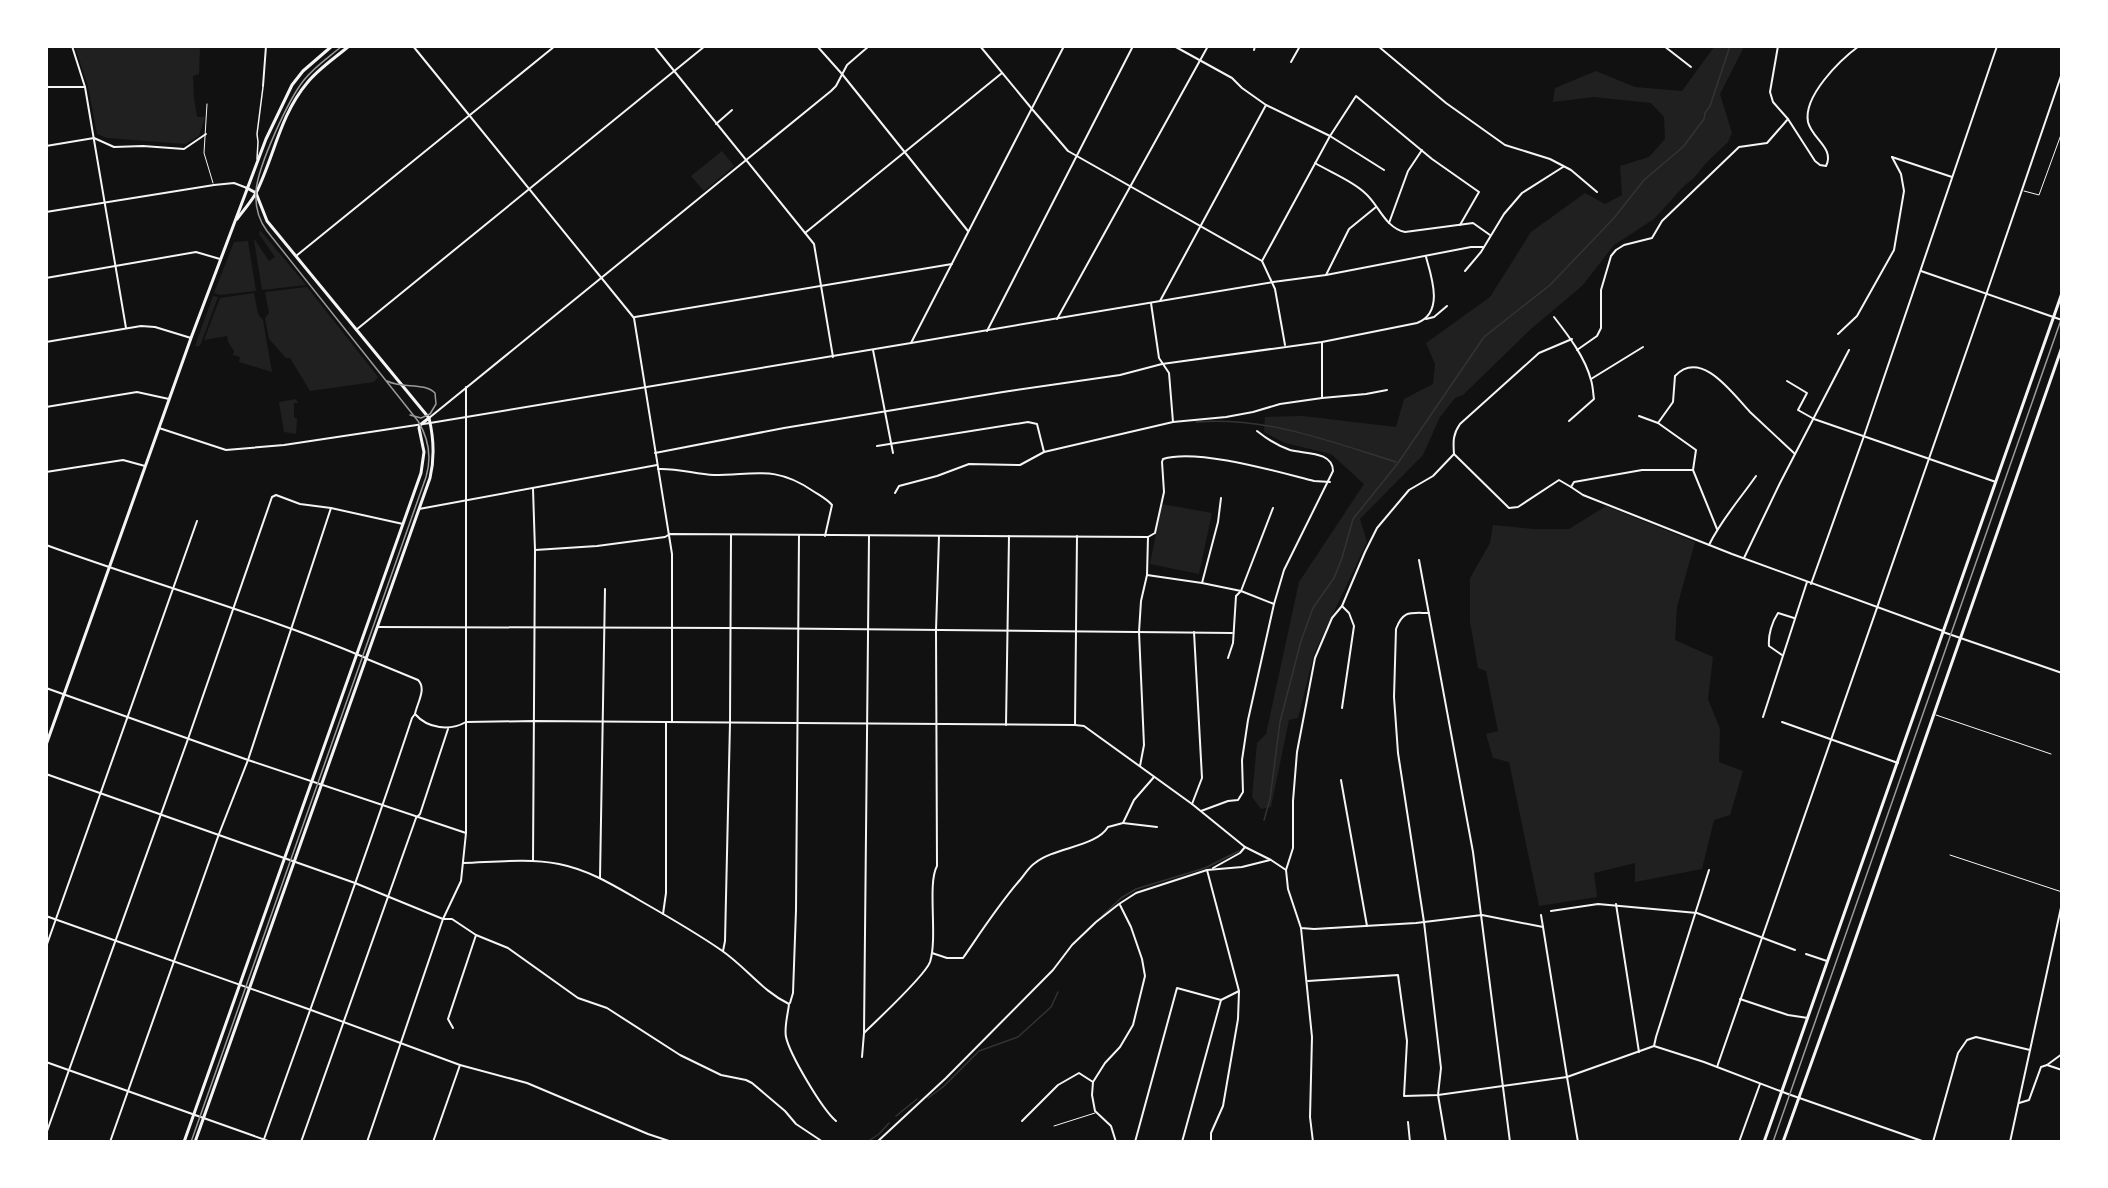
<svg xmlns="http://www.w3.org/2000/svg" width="2108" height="1188" font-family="'Work Sans',sans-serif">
<rect width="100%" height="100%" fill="#111"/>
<g fill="#202020">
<path d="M75,47h125l-1,27 -6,2 1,22 3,19h8l-6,19 -14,8 -78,-6 -10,-4 -9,-48z"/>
<path d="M1714,47h30l-24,47 12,39 -4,9 -22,21 -12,15 -10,8 -30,33 -40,26 -32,41 -51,43 -68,66 -8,3 -15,19 -17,38 -63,64 7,23 -53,112 -16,64 -9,2 -18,87 -10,2 -9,-12 5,-54 9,-9 33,-152 65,-98 -33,-30 -46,-11 -21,-11 1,-15 38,-1 93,11 8,-28 29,-15 2,-20 -9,-21 64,-46 41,-65 54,-39 20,11 17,-9 -2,-29 29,-9 16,-18 -1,-22 -13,-14 -57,-6 -41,5 2,-14 41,-17 39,16 47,4z"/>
<path d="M722,151l12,15 -30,25 -13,-15z"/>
<path d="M260,230l46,55 -44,5 -8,-50h1l14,21 6,-4 -16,-23z"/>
<path d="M248,241l8,50 -36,4 -6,-2 20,-51z"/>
<path d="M307,287l71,90 -4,5 -64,9 -20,-33h-4l-17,-19 -4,-21 4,-5 -4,-21z"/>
<path d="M254,293l4,21 5,6 9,52 -33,-10 1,-5 -7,-2 1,-4 -6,-9 -1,-6 -23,4 16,-42z"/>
<path d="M213,296l5,1 -18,49h-5z"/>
<path d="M296,399l2,4h-4v15h3l-1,16 -12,-2 -5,-30z"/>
<path d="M1162,504l50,9 -13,61 -49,-10z"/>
<path d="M1606,506l89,36 -18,65 -2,33 38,17 -5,42 12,30 -1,33 24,9 -13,44 -16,5 -12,49 -67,13v-19l-41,10 3,24 -58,9 -30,-144 -16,-4 -7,-24 12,-3 -12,-60 -8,-3 -8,-46v-44l20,-35 3,-18 40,4h36z"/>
</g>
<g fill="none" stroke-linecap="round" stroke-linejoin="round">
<g stroke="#333" stroke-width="1.5">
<path d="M1196,422c69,-6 136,20 200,40"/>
<path d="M1264,820l6,-21 10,-77 21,-81 12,-33 21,-30 8,-20 11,-39 45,-56 86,-126 66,-52 64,-67 30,-38 39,-33 21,-28 1,-6 5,-7 20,-60"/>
<path d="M1102,916l19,-18 15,-9 69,-21 34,-17"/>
<path d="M928,1098l15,-11 36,-36 39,-14 33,-30 7,-15"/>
<path d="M896,1116l21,-17"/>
<path d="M867,1142l12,-8 10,-11"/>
</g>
<g stroke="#f5f5f5" stroke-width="1">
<path d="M207,104l-3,49 9,30"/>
<path d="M2024,191l15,4 23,-63"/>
<path d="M1936,715l115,39"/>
<path d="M1950,855l112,37"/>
<path d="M1054,1126l41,-13"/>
</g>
<path stroke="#f5f5f5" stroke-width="1.5" d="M257,159l1,-17 -1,-8 6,-47"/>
<g stroke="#f5f5f5" stroke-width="2">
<path d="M72,46l13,41 41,241"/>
<path d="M413,46l221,272 38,236v168"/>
<path d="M654,46l160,198 19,113"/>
<path d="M817,46l25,28 126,157"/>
<path d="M1174,46l58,32 10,10 24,17 64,31 54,34"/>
<path d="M1378,46l68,57 59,42 45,14 21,11 26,22"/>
<path d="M1664,46l27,21"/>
<path d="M1254,50l1,-4"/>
<path d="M1291,62l9,-16"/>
<path d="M263,86l3,-40"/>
<path d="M46,87h39"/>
<path d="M1032,109l36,42 194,110 13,28 10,56"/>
<path d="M1788,119l27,42 5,4 6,1c9,-18 -14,-27 -18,-44 -5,-26 32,-62 51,-76"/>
<path d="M716,124l16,-14"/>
<path d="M46,146l48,-8 20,9 29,-1 41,3 22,-15"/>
<path d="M1892,157l60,20"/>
<path d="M1315,163c15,9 38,18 50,30 14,12 20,35 40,39l68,-9 17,12"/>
<path d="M1389,223l19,-52 14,-21"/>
<path d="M805,233l197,-160"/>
<path d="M296,256l259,-210"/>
<path d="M1262,261l68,-125 26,-40 76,63 47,33 -19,33"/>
<path d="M1465,271l16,-19 23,-38 18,-21 41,-26"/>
<path d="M1921,271l141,49"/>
<path d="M1326,275l23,-46 27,-22"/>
<path d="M46,278l150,-26 24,7"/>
<path d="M1160,301l106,-196"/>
<path d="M1151,303l8,55 10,15 4,49"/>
<path d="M635,317l317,-53"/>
<path d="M1554,317c14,18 31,40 37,63 2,6 2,13 3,19l-25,22"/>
<path d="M1057,319l151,-273"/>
<path d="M1426,319l8,-2 13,-11"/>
<path d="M356,330l349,-284"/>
<path d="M987,331l146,-285"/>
<path d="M1838,334l19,-18 37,-66 10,-59 -3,-17 -9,-17"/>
<path d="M46,342l95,-16 14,1 36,11"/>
<path d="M911,343l362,-61 53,-7 145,-28h12"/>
<path d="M873,350l20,103"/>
<path d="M1577,350l20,-14 4,-8v-38l10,-34 5,-6 8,-5 28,-7 10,-17 77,-74 28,-4 21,-24 -15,-17 -3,-10 8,-46"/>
<path d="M1591,379l52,-32"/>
<path d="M1787,381l20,12 -9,17 16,9 182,63"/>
<path d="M1322,398v-56"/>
<path d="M46,407l91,-15 32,7"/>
<path d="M1639,416l19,7 38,27 -3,20 24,59"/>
<path d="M1658,423l15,-21 2,-26c26,-28 58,18 75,36 15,14 30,28 45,42"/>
<path d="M159,428l67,22 58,-5 146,-22"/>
<path d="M877,446l151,-24 9,2 7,28 129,-30 53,-5 27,-5 27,-8 42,-6 44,-4 21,-4"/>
<path d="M655,453l129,-25 219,-36 117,-17 42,-11 160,-22 95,-19c27,-10 15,-45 9,-66"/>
<path d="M1454,454l55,54 9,-1 41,-27 12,7 3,-5 68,-12h51"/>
<path d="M1454,454c-1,-13 -1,-20 6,-30l79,-71 33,-14"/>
<path d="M658,469c19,-1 37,5 56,6 41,0 61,-10 99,16 6,4 14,8 19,14l-7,31"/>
<path d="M46,472l77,-12 22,6"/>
<path d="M1571,487l12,8 149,59 211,77"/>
<path d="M533,489l2,61 -2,311"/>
<path d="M895,493l4,-7 38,-10 32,-12 51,1 24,-13"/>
<path d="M419,509l238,-44"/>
<path d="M1148,537l7,-4 9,-41 -2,-30 1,-3c34,-11 115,13 151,22l16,1"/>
<path d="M46,545c107,39 216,69 320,113"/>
<path d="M1709,545c12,-25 31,-46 47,-69"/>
<path d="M535,550l62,-4 68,-9 5,-3 478,3"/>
<path d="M1744,558l36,-75 69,-133"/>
<path d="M1419,560l54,292 37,290"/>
<path d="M1147,575l55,8 39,8 33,13"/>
<path d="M1202,583l16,-61 3,-24"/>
<path d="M1811,584l53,-148 133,-390"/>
<path d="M1429,613c-19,0 -26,-3 -33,16l-2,68 4,56 26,169 17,146 -3,27 8,47"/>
<path d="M377,627l353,1 502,5"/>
<path d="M1782,655l-13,-9c-1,-11 3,-24 9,-33l16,5"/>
<path d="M1228,658l5,-15 3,-47 5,-5 32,-83"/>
<path d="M46,688l202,72 218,73"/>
<path d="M1342,708l12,-82 -5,-13 -7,-7"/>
<path d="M1763,717l44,-135"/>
<path d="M1782,722l116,41"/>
<path d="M1006,725l3,-189"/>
<path d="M1075,725l2,-189"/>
<path d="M1140,766l4,-21 -5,-113 2,-31 6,-26 1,-38"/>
<path d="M46,774l309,109 88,36h9l24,16 32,13 70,50 29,10 73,47 41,20 25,5 6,3 33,28 11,13 27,18"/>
<path d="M1341,780l26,146"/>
<path d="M1192,804l10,-26 -8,-146"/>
<path d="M1201,811l27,-10 10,-1 5,-8 -1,-32 6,-40 26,-116 10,-34 49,-99c0,-20 -29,-17 -43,-21 -12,-4 -23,-11 -33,-19"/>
<path d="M1123,823l34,4"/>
<path d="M463,863c32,-1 65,-5 96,1 30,6 54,21 80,36 28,16 56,32 82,50 25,17 41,41 68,54 -1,10 -5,23 -3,33 4,18 36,72 50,84"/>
<path d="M1213,868l27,-15 5,-6"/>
<path d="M1207,870l32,121 -1,28 -15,87 -12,27v9"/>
<path d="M1286,870l7,-22v-47l4,-49 18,-94 17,-40 10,-12 23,-54 12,-24 32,-38 24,-14 21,-22"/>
<path d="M600,878l5,-289"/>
<path d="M1616,904l23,148"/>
<path d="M1551,911l47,-7 99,9 98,37"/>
<path d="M663,914l3,-21v-171"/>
<path d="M1541,915l2,12"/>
<path d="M46,916l265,94 149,55 67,18 121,51 24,8"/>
<path d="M1301,928l11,109 -2,80 3,25"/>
<path d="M46,947l151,-426"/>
<path d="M723,951l2,-10 5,-218 1,-188"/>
<path d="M932,953l15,5h16c18,-26 36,-54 57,-78 5,-6 9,-13 15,-17 20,-16 61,-16 73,-36l15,-4 11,-23 20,-23"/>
<path d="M1806,954l21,7"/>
<path d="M1308,981l90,-6 9,66 -3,55 34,-1 129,-18 11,65"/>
<path d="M1740,999l48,16 20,3"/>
<path d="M790,1003l3,-10 3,-83 3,-375"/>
<path d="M453,1028l-5,-9 28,-84"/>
<path d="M864,1033c14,-14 61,-57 66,-71 8,-25 -3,-78 7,-96l-1,-236 3,-94"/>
<path d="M1654,1046l2,-9 53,-167"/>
<path d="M2062,1054l-15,11 15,5"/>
<path d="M862,1057l2,-24 5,-497"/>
<path d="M46,1062l225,80"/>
<path d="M1717,1067l269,-772 76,-222"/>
<path d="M1788,1094l137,48"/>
<path d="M2019,1103l10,-3 12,-33 6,-2"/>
<path d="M1022,1121l36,-36 21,-12 14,9"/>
<path d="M1408,1122l2,20"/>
<path d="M46,1134l142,-395 84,-242 4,-2 24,9 31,4 72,16"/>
<path d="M110,1142l109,-308 29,-74 83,-252"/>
<path d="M263,1142c50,-141 102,-282 149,-424l3,-4"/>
<path d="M301,1142l115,-324 4,-4 28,-85"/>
<path d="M367,1142l76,-223 18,-38 5,-48v-446"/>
<path d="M433,1142l27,-77"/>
<path d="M877,1142l69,-64 107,-108 19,-25 24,-23 23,-18 17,-11 71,-23 35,-3 28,-7"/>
<path d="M1116,1142l-5,-16 -16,-15 -3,-16 1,-13 12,-19 15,-16 13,-22 12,-49 -3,-17 -11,-32 -11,-22"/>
<path d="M1135,1142l42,-154 44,12 18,-9"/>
<path d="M1182,1142l39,-142"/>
<path d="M1739,1142l21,-58"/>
<path d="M1933,1142l25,-89 9,-13 9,-3 54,13"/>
</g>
<g stroke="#f5f5f5" stroke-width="2">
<path d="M980,46l52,63"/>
<path d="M46,212l168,-27 20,-2 13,5"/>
<path d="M429,418l402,-327 5,-5 11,-21 22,-19"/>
<path d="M430,423l481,-80 153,-297"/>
<path d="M1943,632l119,41"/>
<path d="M367,659l51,21c9,9 -1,23 -3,34 13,15 35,17 51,8l68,-1 541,4 9,1 108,78 53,43 26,13 15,10 2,19 13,39 13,1 102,-6 66,-8 61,12 24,150 87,-31 50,16 84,32"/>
<path d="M2010,1142l52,-239"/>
</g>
<g stroke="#f5f5f5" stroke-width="3">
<path d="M184,1142l237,-669 3,-21 -5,-24 1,-3 9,-7"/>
<path d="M195,1142l235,-664c5,-21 4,-39 -1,-60l-162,-197 -11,-28 -9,-5"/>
</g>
<g stroke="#f5f5f5" stroke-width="3">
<path d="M1764,1142l298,-849"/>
<path d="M1783,1142l62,-173 217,-622"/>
</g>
<g stroke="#f5f5f5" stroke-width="3">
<path d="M237,219c6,-8 14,-17 19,-26 18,-36 24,-78 51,-110 11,-14 28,-25 42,-37"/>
<path d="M46,745l145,-407 75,-199 26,-54 11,-14 29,-25"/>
</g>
<g stroke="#9a9a9a" stroke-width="1.5">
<path d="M387,381c15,8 37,1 48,12l1,11 -6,10 -9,4 -11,-3"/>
<path d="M191,1142l235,-665c6,-20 3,-38 -8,-56l-151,-190c-9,-12 -12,-26 -11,-40 2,-25 32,-91 48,-111 10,-13 25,-23 38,-34"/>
<path d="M1773,1142l289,-825"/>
</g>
</g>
<rect width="2108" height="1188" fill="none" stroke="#ffffff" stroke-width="96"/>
</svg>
